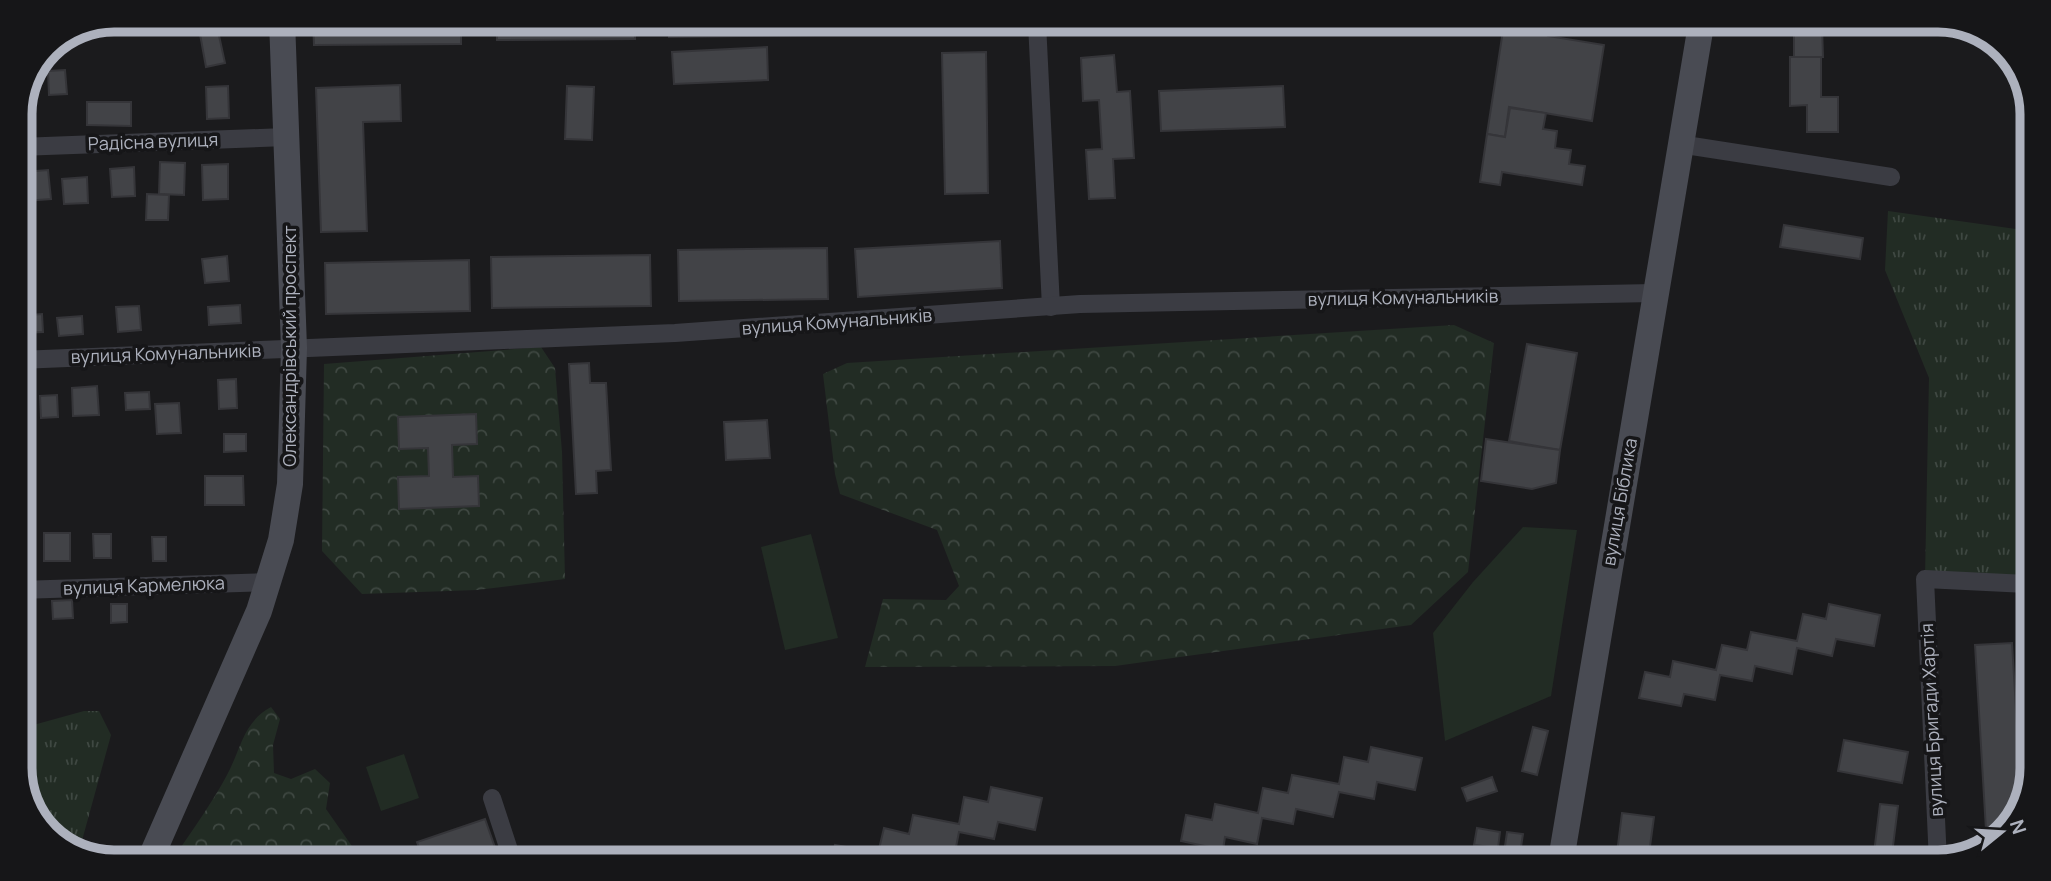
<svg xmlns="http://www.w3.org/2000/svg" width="2051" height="881" font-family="Manrope,sans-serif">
<defs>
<pattern id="grass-tufts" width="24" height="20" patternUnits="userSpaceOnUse" patternTransform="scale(1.75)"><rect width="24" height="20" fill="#222c24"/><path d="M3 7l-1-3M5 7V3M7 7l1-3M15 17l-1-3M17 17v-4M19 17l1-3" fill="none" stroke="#3f4842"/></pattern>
<pattern id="forest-crowns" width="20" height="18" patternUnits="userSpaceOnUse" patternTransform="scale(1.75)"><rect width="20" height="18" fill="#222c24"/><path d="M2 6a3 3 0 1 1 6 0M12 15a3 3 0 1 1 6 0" fill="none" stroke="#3f4842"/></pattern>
</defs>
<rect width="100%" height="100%" fill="#1b1b1d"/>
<g fill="url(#grass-tufts)">
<path d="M1888,211l142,20 -3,346 -102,2 4,-201 -44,-108z"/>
<path d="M84,711h15l12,24 -33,120 -40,-30 -19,-51v-45z"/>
</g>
<g fill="url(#forest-crowns)">
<path d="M1454,325l40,18 -26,229 -57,53 -296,41 -250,1 18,-68 63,1 13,-14 -22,-56 -97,-36 -5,-20 -12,-100 24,-11z"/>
<path d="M541,347l14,21 7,84 3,127 -88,11 -115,4 -40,-43 2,-187z"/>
<path d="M271,707l9,12 -7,26 1,28 17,6 24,-10 15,14 -4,26 28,40 -1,7 -173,-1 -1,-5c17,-25 34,-49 48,-75 14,-26 16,-53 44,-68z"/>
</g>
<g fill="#222c24">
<path d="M1523,527l54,3 -26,166 -106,45 -12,-108 40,-51z"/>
<path d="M811,534l27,104 -53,12 -24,-103z"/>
<path d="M404,754l15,44 -38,13 -15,-44z"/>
</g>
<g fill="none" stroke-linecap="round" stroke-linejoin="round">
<path stroke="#2f3943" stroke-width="5" d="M50,833l16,3"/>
</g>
<g fill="#424347" stroke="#353539" stroke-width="2">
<path d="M313,20l148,1v23l-147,1z"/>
<path d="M497,21h138v18l-138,1z"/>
<path d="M669,21l146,1v13l-146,2z"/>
<path d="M843,22l147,1 -147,2z"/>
<path d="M1504,24l46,1 -2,11 56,9 -12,76 -83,-14 -4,30 -18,-3z"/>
<path d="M1794,26h28l1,31h-29z"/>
<path d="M218,31l7,32 -19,4 -6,-33z"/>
<path d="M767,47l1,33 -94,4 -2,-32z"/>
<path d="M986,52l2,141 -43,1 -3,-141z"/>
<path d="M1114,55l3,37 13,-1 4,67 -21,1 2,39 -26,1 -3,-49 16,-1 -3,-49 -16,1 -2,-43z"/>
<path d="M1790,57h31v40h17v35h-31v-27l-17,1z"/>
<path d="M65,70l2,24 -18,1 -1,-24z"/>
<path d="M400,85l1,36 -38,1 4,109 -46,1 -5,-144z"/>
<path d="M228,86l1,32 -22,1 -1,-32z"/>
<path d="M567,86l27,1 -2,53 -27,-1z"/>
<path d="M1283,86l2,41 -124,4 -2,-40z"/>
<path d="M87,102h44v24l-44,-1z"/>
<path d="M1510,108l36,5 -3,16 14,2 -2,17 16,2 -2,14 16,2 -3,19 -80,-13 -2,13 -20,-3 7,-48 18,3z"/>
<path d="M160,162l25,1 -1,32 -25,-1z"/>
<path d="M228,164v35l-25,1 -1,-35z"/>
<path d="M134,167l1,29 -23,1 -2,-28z"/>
<path d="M48,170l3,29 -26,2 -2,-29z"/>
<path d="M87,177l1,26 -24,1 -2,-25z"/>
<path d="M147,194l22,1 -1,25h-22z"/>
<path d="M1784,225l79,13 -3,21 -80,-12z"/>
<path d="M1000,241l2,47 -144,9 -3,-48z"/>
<path d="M827,248l1,51 -149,2 -1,-51z"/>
<path d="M650,255l1,51 -159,2 -1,-51z"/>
<path d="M227,256l2,25 -24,2 -3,-24z"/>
<path d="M469,260l1,51 -144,3 -1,-51z"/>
<path d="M240,305l1,18 -32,2 -1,-18z"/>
<path d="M139,306l2,24 -23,2 -2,-25z"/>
<path d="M42,314l1,18 -24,1v-17z"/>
<path d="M82,316l1,18 -24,2 -2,-18z"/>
<path d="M1527,344l50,9 -17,97 -51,-9z"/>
<path d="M589,363l1,20h16l5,87 -15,1 1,22 -21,1 -7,-130z"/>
<path d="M236,379l1,29 -18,1 -1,-29z"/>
<path d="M97,386l2,29 -26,1 -1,-28z"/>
<path d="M149,392l1,17 -24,1 -1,-17z"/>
<path d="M57,395l1,22 -17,1 -1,-22z"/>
<path d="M179,403l2,30 -24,1 -2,-30z"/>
<path d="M476,414l1,30 -25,1 1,32 25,-1 1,30 -80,3 -1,-32 31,-1 -1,-28 -29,1 -1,-32z"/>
<path d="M767,420l3,38 -44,2 -2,-38z"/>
<path d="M224,434h22v17l-22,1z"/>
<path d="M1486,439l74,11 -4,33 -24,6 -51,-8z"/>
<path d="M205,476h38l1,29h-39z"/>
<rect x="44" y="533" width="26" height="28"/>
<path d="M93,534h18v24h-17z"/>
<path d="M152,537h14v24h-13z"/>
<path d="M72,600l1,18 -20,1 -1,-18z"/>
<path d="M111,604h16v18l-16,1z"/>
<path d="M1829,604l51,11 -6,31 -38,-7 -4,17 -35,-8 -5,26 -37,-8 -3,15 -32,-6 -5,25 -31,-6 -3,12 -42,-8 6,-26 25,5 3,-16 43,9 6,-25 25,5 4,-18 46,9 6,-27 23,5z"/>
<path d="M2012,643l10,164 -19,22 -17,1 -11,-185z"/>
<path d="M1533,727l15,4 -11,44 -15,-4z"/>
<path d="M1844,740l64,12 -6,31 -64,-12z"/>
<path d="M1371,747l51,11 -7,32 -38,-8 -3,17 -35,-7 -6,25 -37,-8 -3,15 -31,-6 -5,26 -32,-7 -2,13 -42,-9 5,-26 26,5 3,-16 43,9 5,-25 25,5 4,-18 47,9 5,-27 24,5z"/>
<path d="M1492,777l5,14 -30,10 -5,-13z"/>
<path d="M991,787l51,11 -7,32 -37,-8 -4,17 -35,-7 -5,25 -37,-8 -2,9h-83l3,-13 43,8 6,-25 25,6 4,-19 46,9 5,-27 24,5z"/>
<path d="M1880,804l18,2 -7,56 -18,-1z"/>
<path d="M1622,813l32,4 -6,44h-32z"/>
<path d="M485,819l13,37h-76l-5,-14z"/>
<path d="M1477,828l23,4 -2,16 -24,-3z"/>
<path d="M1507,832l16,2 -4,26h-16z"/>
</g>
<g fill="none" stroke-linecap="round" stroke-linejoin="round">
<g stroke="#3b3c43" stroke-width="18">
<path d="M1037,23l14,284"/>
<path d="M1679,144l212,33"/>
<path d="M19,147l267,-10"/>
<path d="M19,360l656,-27 405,-29 574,-11"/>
<path d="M19,590l250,-8"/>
<path d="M492,798l19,58"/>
<path d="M1938,862l-13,-283 102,5"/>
</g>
<g stroke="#494b53" stroke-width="26">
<path d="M152,855l107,-244 22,-71 9,-56 4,-136 -12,-328"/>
<path d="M1561,860l140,-835"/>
</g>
</g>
<g text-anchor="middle" stroke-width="7" stroke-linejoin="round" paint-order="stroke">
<g font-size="18" fill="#adb1bd" stroke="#161618">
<text transform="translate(153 142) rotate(-2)" y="6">Радісна вулиця</text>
<text transform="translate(1403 298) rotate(-1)" y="6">вулиця Комунальників</text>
<text transform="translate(837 322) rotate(-4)" y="6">вулиця Комунальників</text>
<text transform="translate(290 346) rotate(-90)" y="6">Олександрівський проспект</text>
<text transform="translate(166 354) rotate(-2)" y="6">вулиця Комунальників</text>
<text transform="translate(1620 502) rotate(-80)" y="6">вулиця Біблика</text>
<text transform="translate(144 586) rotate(-2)" y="6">вулиця Кармелюка</text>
<text transform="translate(1932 720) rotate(-93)" y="6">вулиця Бригади Хартія</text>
</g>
</g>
<path d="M0 0H2051V881H0ZM114 32H1938A82 82 0 0 1 2020 114V768A82 82 0 0 1 1938 850H114A82 82 0 0 1 32 768V114A82 82 0 0 1 114 32Z" fill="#161618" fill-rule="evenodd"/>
<path fill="none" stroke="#adb1bd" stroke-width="9" d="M114 32H1938A82 82 0 0 1 2020 114V768A82 82 0 0 1 1938 850H114A82 82 0 0 1 32 768V114A82 82 0 0 1 114 32Z"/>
<g transform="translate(2002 832) rotate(72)" stroke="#161618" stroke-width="5" paint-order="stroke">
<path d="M0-5L12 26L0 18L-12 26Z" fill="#adb1bd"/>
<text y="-10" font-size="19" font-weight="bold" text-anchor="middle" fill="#adb1bd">N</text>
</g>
</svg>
